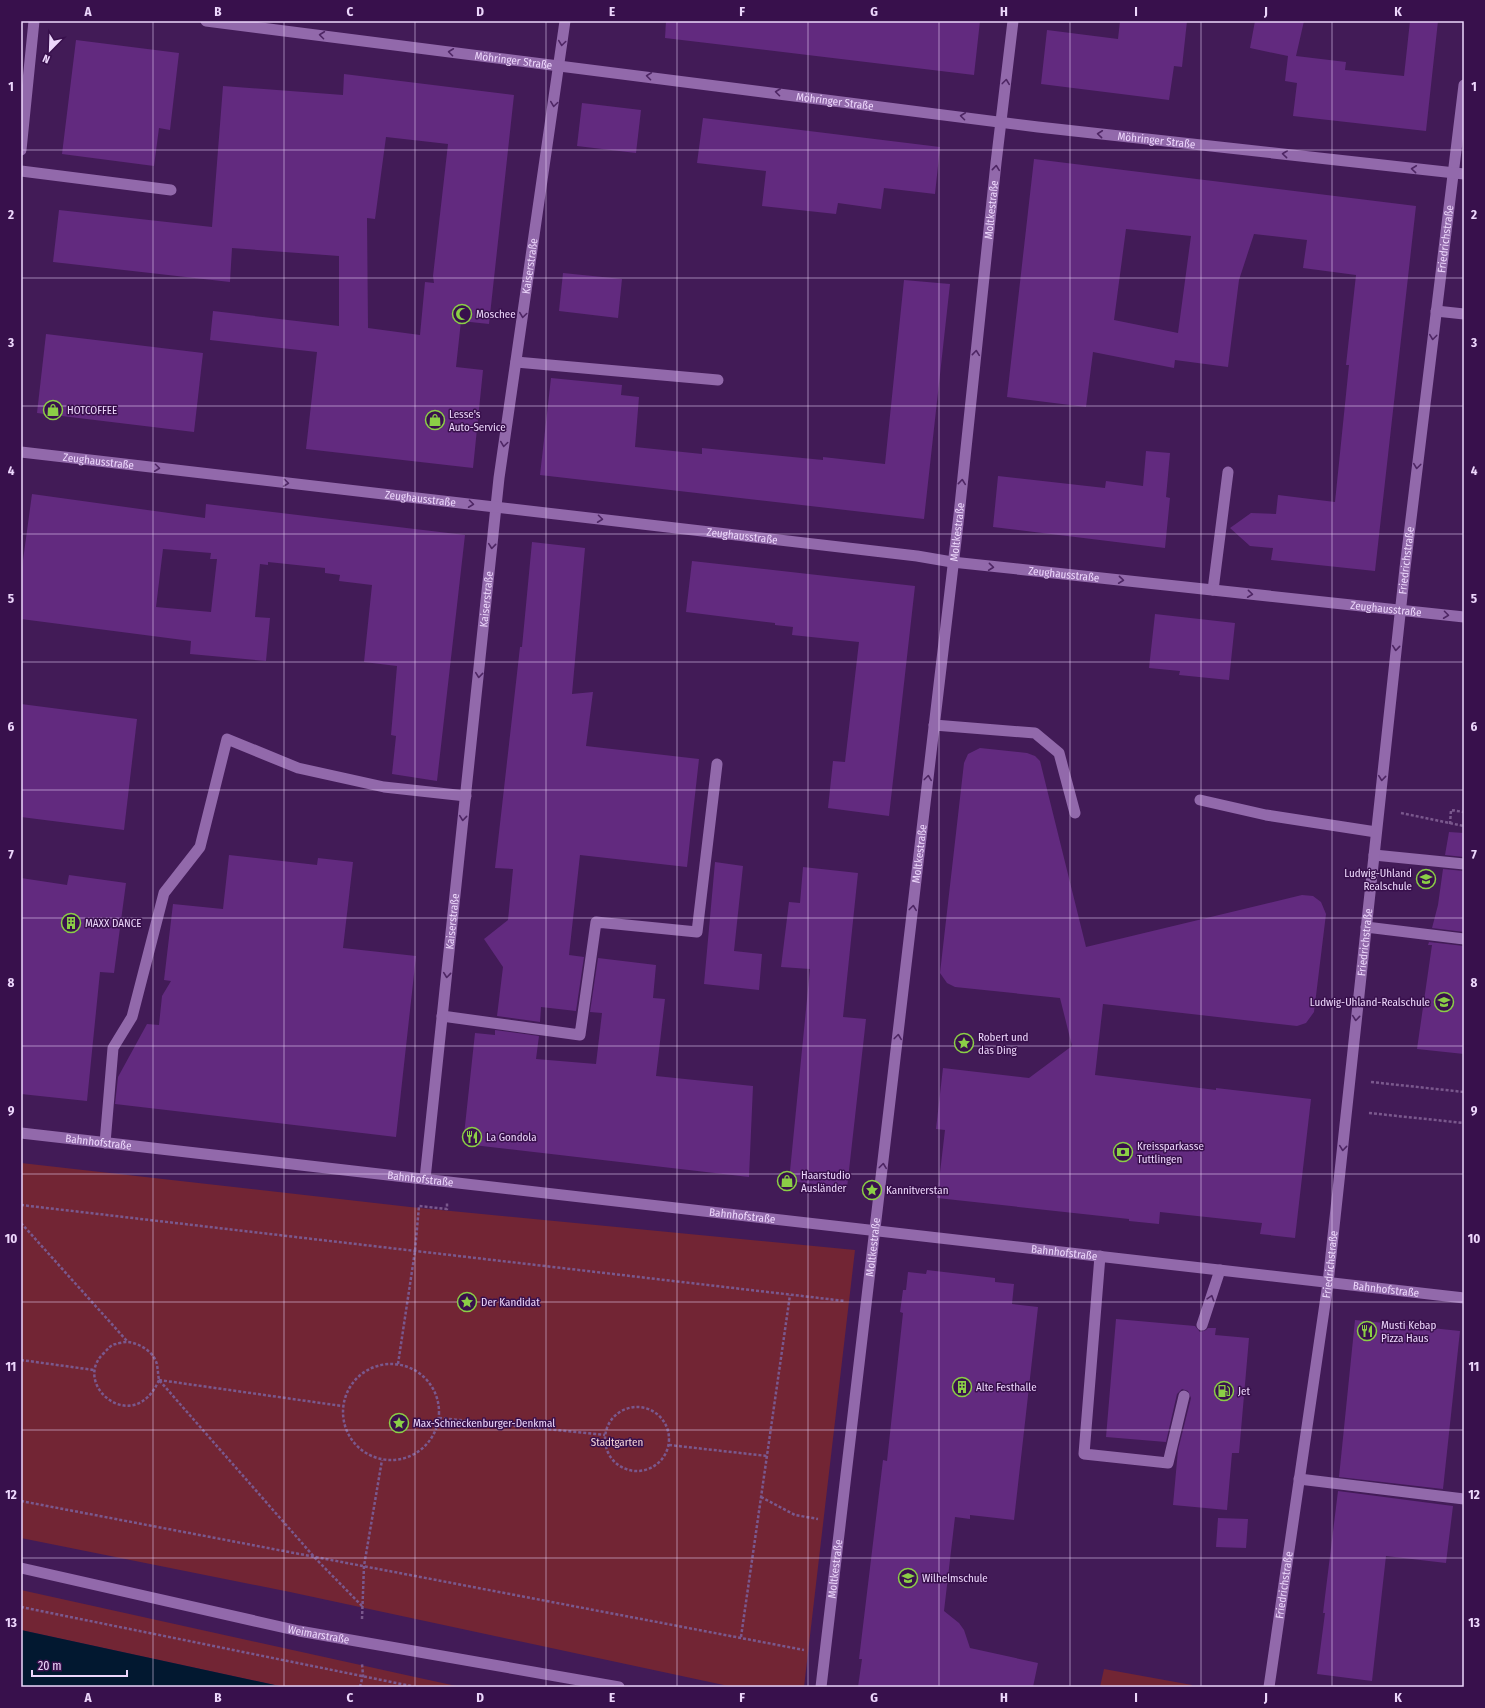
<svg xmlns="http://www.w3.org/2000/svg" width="1485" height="1708" font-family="'Fira Sans Condensed',sans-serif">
<rect width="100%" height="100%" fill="#421b57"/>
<g fill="#722534">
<path d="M21,1163l389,44 445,43 -51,437h-71l-443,-95 -269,-54z"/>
<path d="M21,1590l394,87 46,10h-177l-263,-57z"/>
<path d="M1104,1669l88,16v2h-92z"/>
</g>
<path fill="#021830" d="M21,1630l263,57h-263z"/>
<g fill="#622a7f" fill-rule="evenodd">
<path d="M666,21h314l-6,54 -309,-37z"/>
<path d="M1120,21h67l-5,46 -8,-1 -5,34 -128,-16 6,-54 71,9z"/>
<path d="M1255,21h49l-8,35 50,6 -1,8 59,6 6,-55h28l-12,110 -133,-15 4,-33 -12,-2 3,-25 -38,-8z"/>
<path d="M76,40l103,13 -9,77 -11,-2 -5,38 -92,-12z"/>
<path d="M344,74l170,21 -25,229 -28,-3 -5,46 27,3 -10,98 -167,-19 11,-97 -107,-12 3,-29 126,15v-70l-107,-8 -2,34 -177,-20 6,-52 153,17 11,-141 120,9zM386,137l62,7 -15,132 1,7 -9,-1 -5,53 -52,-7 -1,-110 8,1z"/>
<path d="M582,103l59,7 -5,43 -59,-7z"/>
<path d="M703,118l237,29 -5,47 -51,-6 -3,21 -43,-6 -2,11 -74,-8 4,-35 -69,-8z"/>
<path d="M1034,159l382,47 -41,365 -104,-11 2,-12 -23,-2 -20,-18 21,-15 25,1 2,-19 57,7 14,-137h-3l10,-90 -53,-7 4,-28 -53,-6 -15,46 -11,87 -53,-7 -1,8 -81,-16 -7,55 -79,-10zM1126,229l65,7 -13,97 -64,-13z"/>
<path d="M563,273l59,6 -4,39 -59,-7z"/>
<path d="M904,280l46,4 -26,235 -384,-44 11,-97 71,7 -1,10 18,2 -4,50 67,7v-6l121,12v-3l62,7z"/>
<path d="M46,334l157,19 -9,79 -157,-19z"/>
<path d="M1146,451l24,2 -4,44 4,1 -5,50 -172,-21 5,-51 107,12 1,-7 37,5z"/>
<path d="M32,494l173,24 1,-14 259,31 -28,246 -45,-7 4,-38 -5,-1 6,-69 -33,-4 8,-77 -33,-4 1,-6 -15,-2v-5l-57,-6v3l-8,-1 -5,53 15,1 -4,43 -76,-7 1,-13 -170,-22v-44zM163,549l48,4 -1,6h7l-6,53 -55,-5z"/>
<path d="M532,542l53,6 -13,146 21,-2 -7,54 113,13 -12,108 -107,-12 -11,100 15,2 -8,54 -35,-4 -1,15 -43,-6 6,-49 -19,-28 24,-19 5,-51 -18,-1 25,-221h2z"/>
<path d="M692,561l223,25 -26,230 -61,-8 5,-47 12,1 14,-120 -67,-7 1,-8 -18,-2v-2l-89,-11z"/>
<path d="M1155,614l80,9 -6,57 -50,-5 1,-4 -31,-3z"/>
<path d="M21,704l116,15 -13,111 -103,-13z"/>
<path d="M980,748l47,5 8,3 5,5 46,186 216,-52 11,1 8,6 5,12 -12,98 -8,11 -9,3 -194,-22 -8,71 121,15v-2l95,11 -16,139 -35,-4 2,-11 -102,-11 -1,12 -30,-3v-2l-192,-21 8,-68 -9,-1 7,-61 86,10 43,-32 -12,-48 -105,-11 -8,-4 -7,-10 24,-210 4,-9z"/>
<path d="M1449,832l15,1v24l-19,-2z"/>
<path d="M229,855l88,10 1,-7 35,4 -10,86 73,8 -20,181 -281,-33 3,-27 29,-53 12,1 3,-29 9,-15 -7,-1 9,-76 50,5z"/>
<path d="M715,862l28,4 -9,85 28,3 -3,36 -55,-6z"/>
<path d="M803,867l55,6 -15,144 23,2 -19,169 -58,-7 21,-212 -29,-2 8,-65 11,1z"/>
<path d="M1443,869l21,2v61l-32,-4 6,-23z"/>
<path d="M69,875l57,8 -12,90 -14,-1 -13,129 -66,-7v-216l46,7z"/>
<path d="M1429,942l35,4v108l-47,-5 15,-104h-4z"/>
<path d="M598,958l58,7 -3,33 12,1 -9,77 97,10 -4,91 -276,-32 -9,-10 11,-102 20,2v-5l44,6 -3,23 60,5 6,-51 -12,-1z"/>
<path d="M927,1270l68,8v4l19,2 -2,20 26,3 -24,213 -44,-5v4l-15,-2 -11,94 15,12 5,7 6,18 68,15 -5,24h-175l4,-28h-3l24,-199 4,1 16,-148 -3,-1 3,-22h3l2,-18 18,2z"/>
<path d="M1116,1319l79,7 5,6 6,-2 2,-2h8l-1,7 34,3 -10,115h-7l-5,57 -54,-5 5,-55 13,-52 -3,-7 -6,-2 -5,5 -11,48 -60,-5z"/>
<path d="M1355,1320l105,11 -17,158 -104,-12z"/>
<path d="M1338,1491l115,15 -7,57 -60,-7 -14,125 -55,-7 8,-61h-2z"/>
<path d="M1218,1518l30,1 -2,29 -30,-1z"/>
</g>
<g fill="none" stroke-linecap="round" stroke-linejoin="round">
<g stroke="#7a588d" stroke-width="2.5" stroke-dasharray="3 2" stroke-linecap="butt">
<path d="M1401,813l63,13"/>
<path d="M1450,824l1,-14 13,2"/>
<path d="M1371,1082l93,10"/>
<path d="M1369,1113l95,10"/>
<path d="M21,1205l824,96"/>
<path d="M21,1223l106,118"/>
<path d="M21,1360l73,10"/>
<path d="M398,1364l17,-113 4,-45 28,3v-6"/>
<circle cx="391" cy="1412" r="48"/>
<path d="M159,1380c-25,58 -89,4 -55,-27 4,-4 6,-8 12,-9 3,-1 8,-2 12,-2 12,1 27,11 29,23 1,5 1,10 2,15l157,179 47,48"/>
<path d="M159,1380l183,26"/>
<circle cx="637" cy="1439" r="32"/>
<path d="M439,1418l166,17"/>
<path d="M669,1445l98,11"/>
<path d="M761,1497l34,18 23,4"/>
<path d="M21,1501l783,149"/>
<path d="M21,1607l395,80"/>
<path d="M362,1619l2,-53 18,-106"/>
<path d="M741,1637l49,-342"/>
<path d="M360,1687l3,-12 -1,-11"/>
</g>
<g stroke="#9269ab" stroke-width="11">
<path d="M21,171l150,19"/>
<path d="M1436,311l28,3"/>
<path d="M516,362l202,18"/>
<path d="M1213,590l15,-118"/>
<path d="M934,725l101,8 24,20 16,60"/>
<path d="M1200,800l66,15 110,17"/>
<path d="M1374,855l90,9"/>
<path d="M1366,927l98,12"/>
<path d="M442,1016l138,19 16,-113 101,10 20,-168"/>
<path d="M105,1143l8,-95 19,-31 32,-124 36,-46 27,-108 71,29 86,19 82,9"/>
<path d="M1100,1256l-16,198 84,9 16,-67"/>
<path d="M1202,1325l18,-55"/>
<path d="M1299,1479l165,20"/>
</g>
<g stroke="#9269ab" stroke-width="11">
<path d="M21,150l13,-129"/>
<path id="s1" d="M21,1133l1443,165"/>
<path id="s2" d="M425,1179l74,-701 66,-457"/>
<path id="s3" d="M21,1568l278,63 320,56"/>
<path id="s4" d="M821,1687l138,-1172 37,-352 17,-142"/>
<path id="s5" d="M1269,1687l59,-404 77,-715 59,-483"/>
</g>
<g stroke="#9269ab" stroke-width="11">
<path id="s6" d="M206,21l832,106 426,47"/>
<path id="s7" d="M21,452l896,104 35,6 512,55"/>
</g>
</g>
<defs><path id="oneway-chevron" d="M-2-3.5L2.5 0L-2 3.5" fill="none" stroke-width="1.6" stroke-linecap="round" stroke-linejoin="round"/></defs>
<g stroke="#4e2664">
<use href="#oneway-chevron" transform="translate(322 35) rotate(-173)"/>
<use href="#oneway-chevron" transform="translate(562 43) rotate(98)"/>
<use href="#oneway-chevron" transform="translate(451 52) rotate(-173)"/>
<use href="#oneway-chevron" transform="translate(649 76) rotate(-173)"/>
<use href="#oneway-chevron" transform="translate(1006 82) rotate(-83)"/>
<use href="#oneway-chevron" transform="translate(778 92) rotate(-173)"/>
<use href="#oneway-chevron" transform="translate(554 104) rotate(98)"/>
<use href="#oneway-chevron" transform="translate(963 116) rotate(-173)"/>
<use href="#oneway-chevron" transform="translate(1100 134) rotate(-174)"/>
<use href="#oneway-chevron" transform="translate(1285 154) rotate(-174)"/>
<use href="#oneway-chevron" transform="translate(996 168) rotate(-84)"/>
<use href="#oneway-chevron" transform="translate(1414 169) rotate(-174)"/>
<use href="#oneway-chevron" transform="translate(523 315) rotate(98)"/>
<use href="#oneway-chevron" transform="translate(1433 337) rotate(97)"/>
<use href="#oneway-chevron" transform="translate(976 353) rotate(-84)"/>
<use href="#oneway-chevron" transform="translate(504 444) rotate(98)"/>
<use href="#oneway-chevron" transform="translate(1417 466) rotate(97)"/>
<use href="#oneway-chevron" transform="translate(157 468) rotate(7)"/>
<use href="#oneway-chevron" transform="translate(962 482) rotate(-84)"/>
<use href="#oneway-chevron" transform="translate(286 483) rotate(7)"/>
<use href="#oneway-chevron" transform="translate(471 504) rotate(7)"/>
<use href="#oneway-chevron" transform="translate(600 519) rotate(7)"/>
<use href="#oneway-chevron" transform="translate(492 546) rotate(96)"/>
<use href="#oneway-chevron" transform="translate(991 567) rotate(6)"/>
<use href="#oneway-chevron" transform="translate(1121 580) rotate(6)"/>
<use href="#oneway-chevron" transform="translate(1250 594) rotate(6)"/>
<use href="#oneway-chevron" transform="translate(1446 615) rotate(7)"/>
<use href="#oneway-chevron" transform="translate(1396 648) rotate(96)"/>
<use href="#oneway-chevron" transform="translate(479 675) rotate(96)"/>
<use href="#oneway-chevron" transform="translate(928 778) rotate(-83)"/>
<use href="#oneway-chevron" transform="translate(1382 778) rotate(96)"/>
<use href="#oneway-chevron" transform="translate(463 818) rotate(96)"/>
<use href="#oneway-chevron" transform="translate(913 908) rotate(-83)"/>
<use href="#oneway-chevron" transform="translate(447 975) rotate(96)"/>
<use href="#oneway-chevron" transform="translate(1356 1018) rotate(96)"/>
<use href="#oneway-chevron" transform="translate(898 1037) rotate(-83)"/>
<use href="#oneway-chevron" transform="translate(1343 1148) rotate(96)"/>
<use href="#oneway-chevron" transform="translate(883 1166) rotate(-83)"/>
<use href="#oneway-chevron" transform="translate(1211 1298) rotate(-72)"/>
</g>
<path fill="none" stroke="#edd7fc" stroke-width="1" stroke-opacity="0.55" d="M153,21v1666M284,21v1666M415,21v1666M546,21v1666M677,21v1666M808,21v1666M939,21v1666M1070,21v1666M1201,21v1666M1332,21v1666M21,150h1443M21,278h1443M21,406h1443M21,534h1443M21,662h1443M21,790h1443M21,918h1443M21,1046h1443M21,1174h1443M21,1302h1443M21,1430h1443M21,1558h1443"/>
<defs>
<symbol id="mosque-ring" viewBox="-11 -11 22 22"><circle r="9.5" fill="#38104c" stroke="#8bce46" stroke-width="1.5"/><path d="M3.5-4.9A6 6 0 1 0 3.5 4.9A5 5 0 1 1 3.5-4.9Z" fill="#8bce46"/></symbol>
<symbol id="shop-ring" viewBox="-11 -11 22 22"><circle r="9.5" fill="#38104c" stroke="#8bce46" stroke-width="1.5"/><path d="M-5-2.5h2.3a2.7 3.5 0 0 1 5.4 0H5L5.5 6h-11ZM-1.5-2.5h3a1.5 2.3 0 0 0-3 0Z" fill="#8bce46"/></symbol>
<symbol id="school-ring" viewBox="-11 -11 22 22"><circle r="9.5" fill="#38104c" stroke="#8bce46" stroke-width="1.5"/><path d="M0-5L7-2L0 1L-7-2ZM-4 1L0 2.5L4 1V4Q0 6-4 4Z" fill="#8bce46"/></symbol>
<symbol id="building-ring" viewBox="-11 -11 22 22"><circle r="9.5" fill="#38104c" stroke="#8bce46" stroke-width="1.5"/><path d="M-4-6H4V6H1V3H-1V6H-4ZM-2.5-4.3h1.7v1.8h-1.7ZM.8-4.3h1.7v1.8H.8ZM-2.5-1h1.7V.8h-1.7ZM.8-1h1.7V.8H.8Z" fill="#8bce46"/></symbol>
<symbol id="sight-ring" viewBox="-11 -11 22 22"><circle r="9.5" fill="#38104c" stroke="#8bce46" stroke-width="1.5"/><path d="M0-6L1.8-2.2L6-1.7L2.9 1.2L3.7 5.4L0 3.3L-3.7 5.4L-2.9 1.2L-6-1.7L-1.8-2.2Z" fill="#8bce46"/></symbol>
<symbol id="restaurant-ring" viewBox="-11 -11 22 22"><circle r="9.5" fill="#38104c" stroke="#8bce46" stroke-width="1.5"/><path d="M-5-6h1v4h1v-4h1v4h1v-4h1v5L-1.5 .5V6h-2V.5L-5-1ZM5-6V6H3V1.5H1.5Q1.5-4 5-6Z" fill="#8bce46"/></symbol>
<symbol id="bank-ring" viewBox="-11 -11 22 22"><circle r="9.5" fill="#38104c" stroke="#8bce46" stroke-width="1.5"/><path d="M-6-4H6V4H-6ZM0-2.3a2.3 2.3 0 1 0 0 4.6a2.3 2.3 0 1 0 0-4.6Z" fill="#8bce46"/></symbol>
<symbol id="fuel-ring" viewBox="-11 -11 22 22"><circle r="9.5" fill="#38104c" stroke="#8bce46" stroke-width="1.5"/><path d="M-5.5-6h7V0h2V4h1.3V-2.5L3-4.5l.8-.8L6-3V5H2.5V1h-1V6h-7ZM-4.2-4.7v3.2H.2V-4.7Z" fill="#8bce46"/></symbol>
</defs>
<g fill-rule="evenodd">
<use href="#mosque-ring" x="451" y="303" width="22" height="22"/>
<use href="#shop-ring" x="42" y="399" width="22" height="22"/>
<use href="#shop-ring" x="424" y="409" width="22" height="22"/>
<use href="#school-ring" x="1415" y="868" width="22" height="22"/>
<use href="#building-ring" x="60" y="912" width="22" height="22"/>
<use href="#school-ring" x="1433" y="991" width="22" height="22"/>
<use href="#sight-ring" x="953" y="1032" width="22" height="22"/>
<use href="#restaurant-ring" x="461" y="1126" width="22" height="22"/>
<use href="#bank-ring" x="1112" y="1141" width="22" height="22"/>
<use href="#shop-ring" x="776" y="1170" width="22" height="22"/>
<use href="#sight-ring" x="861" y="1179" width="22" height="22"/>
<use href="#sight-ring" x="456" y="1291" width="22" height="22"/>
<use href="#restaurant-ring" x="1356" y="1320" width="22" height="22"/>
<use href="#building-ring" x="951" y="1376" width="22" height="22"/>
<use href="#fuel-ring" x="1213" y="1380" width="22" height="22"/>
<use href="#sight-ring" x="388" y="1412" width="22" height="22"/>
<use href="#school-ring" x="897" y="1567" width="22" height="22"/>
</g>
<g text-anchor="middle" stroke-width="3" stroke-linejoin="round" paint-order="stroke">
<g font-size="11" fill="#edd7fc" stroke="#38104c">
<text dy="4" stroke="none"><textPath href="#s6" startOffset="310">Möhringer Straße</textPath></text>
<text dy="4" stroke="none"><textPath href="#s6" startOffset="634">Möhringer Straße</textPath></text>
<text dy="4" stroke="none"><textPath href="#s6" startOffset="958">Möhringer Straße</textPath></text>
<text dy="4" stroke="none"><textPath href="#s4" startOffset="1487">Moltkestraße</textPath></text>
<text dy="4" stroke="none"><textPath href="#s5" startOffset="1459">Friedrichstraße</textPath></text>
<text dy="4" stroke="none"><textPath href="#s2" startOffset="919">Kaiserstraße</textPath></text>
<text dy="4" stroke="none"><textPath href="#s7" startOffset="78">Zeughausstraße</textPath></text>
<text dy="4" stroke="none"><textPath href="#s7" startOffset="402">Zeughausstraße</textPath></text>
<text dy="4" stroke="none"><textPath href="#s4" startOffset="1163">Moltkestraße</textPath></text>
<text dy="4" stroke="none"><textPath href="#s7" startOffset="726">Zeughausstraße</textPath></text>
<text dy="4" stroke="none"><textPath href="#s5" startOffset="1135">Friedrichstraße</textPath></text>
<text dy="4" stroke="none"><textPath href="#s7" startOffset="1050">Zeughausstraße</textPath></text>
<text dy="4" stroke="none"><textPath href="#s2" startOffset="583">Kaiserstraße</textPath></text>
<text dy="4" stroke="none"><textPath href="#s7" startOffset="1374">Zeughausstraße</textPath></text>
<text dy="4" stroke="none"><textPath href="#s4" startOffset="839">Moltkestraße</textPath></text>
<text dy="4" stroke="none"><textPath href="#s2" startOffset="259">Kaiserstraße</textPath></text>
<text dy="4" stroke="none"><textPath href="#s5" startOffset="751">Friedrichstraße</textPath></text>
<text dy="4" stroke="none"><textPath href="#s1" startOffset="78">Bahnhofstraße</textPath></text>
<text dy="4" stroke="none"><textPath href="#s1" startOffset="402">Bahnhofstraße</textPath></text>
<text dy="4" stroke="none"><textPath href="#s1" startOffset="726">Bahnhofstraße</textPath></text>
<text dy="4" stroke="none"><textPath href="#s4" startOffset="443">Moltkestraße</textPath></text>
<text dy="4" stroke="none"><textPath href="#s1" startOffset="1050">Bahnhofstraße</textPath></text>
<text dy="4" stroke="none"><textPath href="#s5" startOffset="427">Friedrichstraße</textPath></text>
<text dy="4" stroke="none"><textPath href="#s1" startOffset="1374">Bahnhofstraße</textPath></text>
<text dy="4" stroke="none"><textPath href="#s4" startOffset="119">Moltkestraße</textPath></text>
<text dy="4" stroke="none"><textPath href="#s5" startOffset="103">Friedrichstraße</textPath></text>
<text dy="4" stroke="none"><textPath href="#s3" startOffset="305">Weimarstraße</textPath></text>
</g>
<g font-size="11" fill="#edd7fc" stroke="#38104c" text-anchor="start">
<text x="476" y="318">Moschee</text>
<text x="67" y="414">HOTCOFFEE</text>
<text x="449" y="418">Lesse's<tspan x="449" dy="13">Auto-Service</tspan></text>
<text x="1412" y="877" text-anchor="end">Ludwig-Uhland<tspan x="1412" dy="13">Realschule</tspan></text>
<text x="85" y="927">MAXX DANCE</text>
<text x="1430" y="1006" text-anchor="end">Ludwig-Uhland-Realschule</text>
<text x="978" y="1041">Robert und<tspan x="978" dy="13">das Ding</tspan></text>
<text x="486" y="1141">La Gondola</text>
<text x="1137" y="1150">Kreissparkasse<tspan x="1137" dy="13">Tuttlingen</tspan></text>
<text x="801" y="1179">Haarstudio<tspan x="801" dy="13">Ausländer</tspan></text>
<text x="886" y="1194">Kannitverstan</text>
<text x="481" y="1306">Der Kandidat</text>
<text x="1381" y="1329">Musti Kebap<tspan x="1381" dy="13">Pizza Haus</tspan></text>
<text x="976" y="1391">Alte Festhalle</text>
<text x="1238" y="1395">Jet</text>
<text x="413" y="1427">Max-Schneckenburger-Denkmal</text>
<text x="922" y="1582">Wilhelmschule</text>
</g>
<g font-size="11" fill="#f6d7da" stroke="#38104c">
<text x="617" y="1446">Stadtgarten</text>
</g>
</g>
<rect width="1485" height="1708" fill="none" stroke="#38104c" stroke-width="44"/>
<g transform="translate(50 50) rotate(203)" stroke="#38104c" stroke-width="3" paint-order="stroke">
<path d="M0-3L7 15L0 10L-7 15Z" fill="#edd7fc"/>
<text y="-6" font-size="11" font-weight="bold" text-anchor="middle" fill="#edd7fc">N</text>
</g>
<path d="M32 1670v6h95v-6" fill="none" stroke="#edd7fc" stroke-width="2"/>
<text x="38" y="1670" font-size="12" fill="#edd7fc" stroke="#38104c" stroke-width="3" paint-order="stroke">20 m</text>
<rect x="22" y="22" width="1441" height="1664" fill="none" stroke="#edd7fc" stroke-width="1.5"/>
<g font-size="13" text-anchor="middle" font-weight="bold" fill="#edd7fc">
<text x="88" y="16">A</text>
<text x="218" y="16">B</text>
<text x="350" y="16">C</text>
<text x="480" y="16">D</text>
<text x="612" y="16">E</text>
<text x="742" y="16">F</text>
<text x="874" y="16">G</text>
<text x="1004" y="16">H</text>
<text x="1136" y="16">I</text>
<text x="1266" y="16">J</text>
<text x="1398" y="16">K</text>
<text x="11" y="91">1</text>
<text x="1474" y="91">1</text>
<text x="11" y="219">2</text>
<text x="1474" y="219">2</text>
<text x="11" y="347">3</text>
<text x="1474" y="347">3</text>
<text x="11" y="475">4</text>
<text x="1474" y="475">4</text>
<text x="11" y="603">5</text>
<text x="1474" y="603">5</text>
<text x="11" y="731">6</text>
<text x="1474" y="731">6</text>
<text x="11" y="859">7</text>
<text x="1474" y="859">7</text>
<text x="11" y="987">8</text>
<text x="1474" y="987">8</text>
<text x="11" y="1115">9</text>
<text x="1474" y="1115">9</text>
<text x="11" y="1243">10</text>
<text x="1474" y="1243">10</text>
<text x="11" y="1371">11</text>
<text x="1474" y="1371">11</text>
<text x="11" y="1499">12</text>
<text x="1474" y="1499">12</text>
<text x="11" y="1627">13</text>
<text x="1474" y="1627">13</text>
<text x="88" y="1702">A</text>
<text x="218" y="1702">B</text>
<text x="350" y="1702">C</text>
<text x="480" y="1702">D</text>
<text x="612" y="1702">E</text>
<text x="742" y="1702">F</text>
<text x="874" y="1702">G</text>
<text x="1004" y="1702">H</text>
<text x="1136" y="1702">I</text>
<text x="1266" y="1702">J</text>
<text x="1398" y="1702">K</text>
</g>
</svg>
